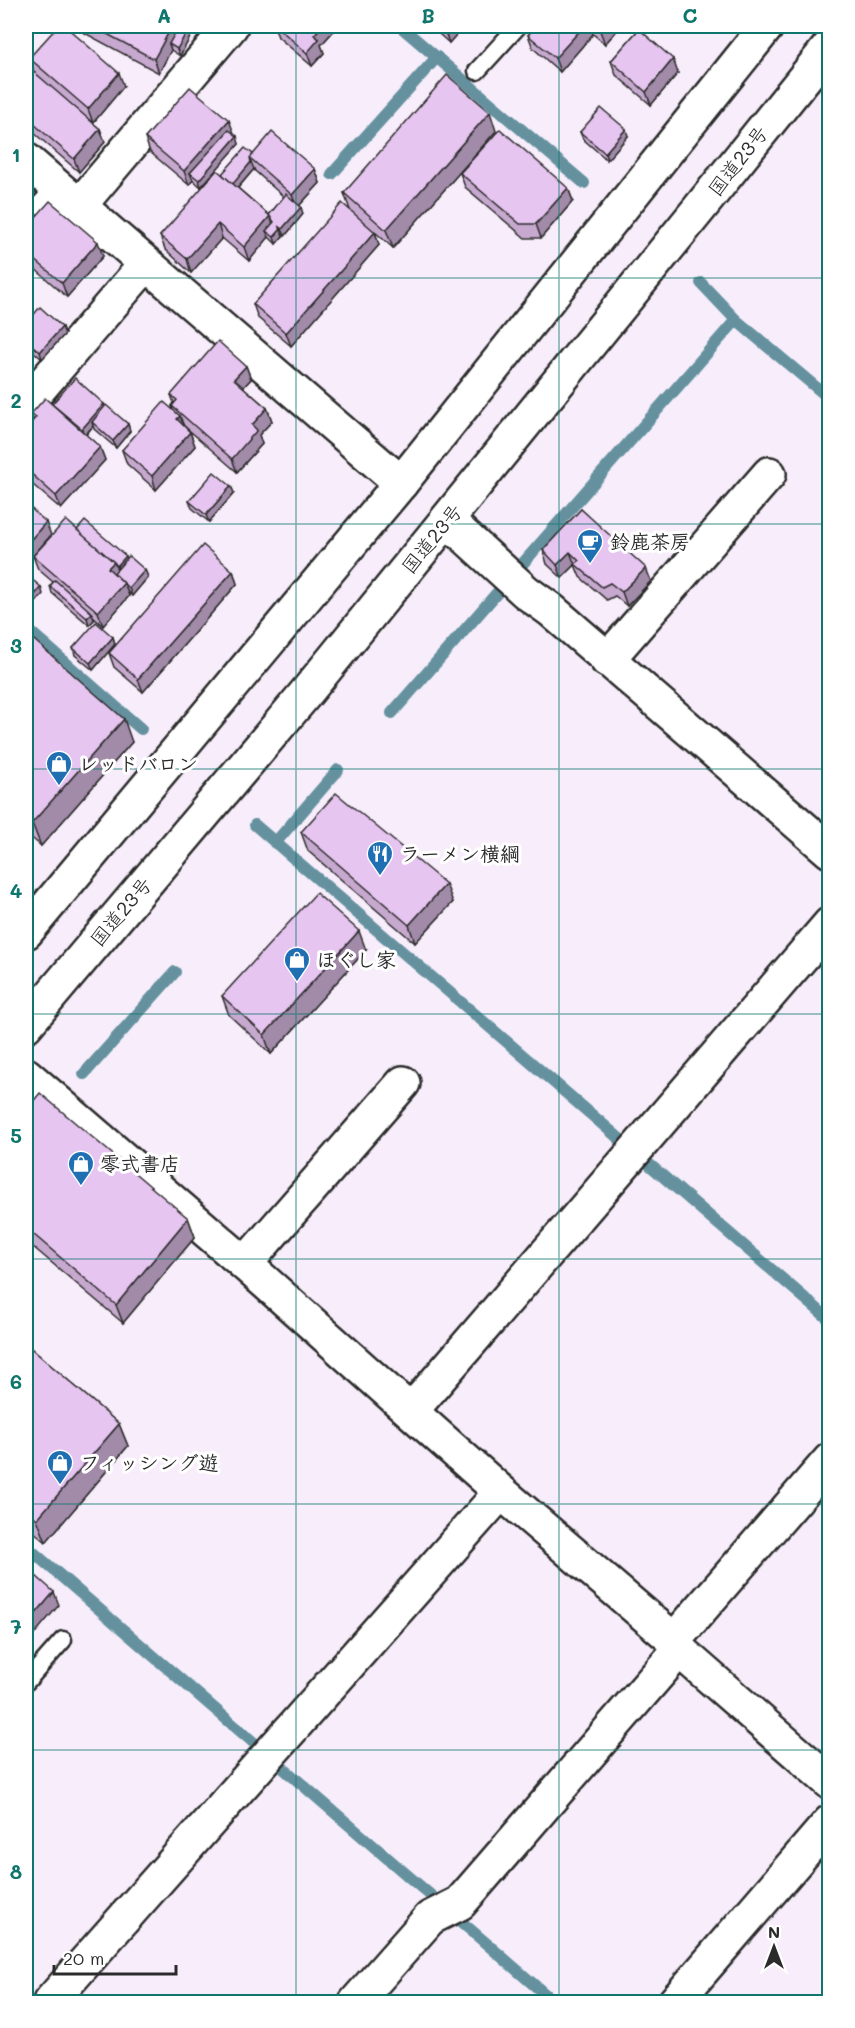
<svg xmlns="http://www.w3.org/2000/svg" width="855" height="2028" font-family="Mali,'Klee One',sans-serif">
<rect width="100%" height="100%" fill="#f8eefb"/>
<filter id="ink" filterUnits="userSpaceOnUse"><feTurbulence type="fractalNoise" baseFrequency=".0167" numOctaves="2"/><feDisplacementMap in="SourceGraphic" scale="12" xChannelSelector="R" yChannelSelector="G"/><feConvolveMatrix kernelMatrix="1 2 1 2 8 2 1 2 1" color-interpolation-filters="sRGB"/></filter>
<g filter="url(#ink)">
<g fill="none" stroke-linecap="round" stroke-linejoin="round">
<g stroke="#65919f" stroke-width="12">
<path d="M400,26l184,157"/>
<path d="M332,174l105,-117"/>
<path d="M701,283l35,37"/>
<path d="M26,628l115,101"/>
<path d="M392,713l344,-393 94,79"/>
<path d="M255,825l575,495"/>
<path d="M275,843l63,-73"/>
<path d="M84,1074l91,-102"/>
<path d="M26,1546l528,456"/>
</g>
<defs>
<g id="service">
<path d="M477,71l41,-45"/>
<path d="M26,220l30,-34"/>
<path d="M26,1682l37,-42"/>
</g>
<g id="minor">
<path d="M26,160l375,323"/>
<path d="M79,206l152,-180"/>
<path d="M26,404l120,-140"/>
<path d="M447,520l79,72 25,18 279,241"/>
<path d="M607,660l162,-186"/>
<path d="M26,1075l219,189 256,228 173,148 5,10 151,132"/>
<path d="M245,1264l158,-181"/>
<path d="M411,1411l419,-487"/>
<path d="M674,1640l156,-180"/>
<path d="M50,2002l451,-510"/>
<path d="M356,2002l74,-84 30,-15 219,-253"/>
<path d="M675,2002l155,-180"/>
</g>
<g id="trunk">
<path d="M26,932l375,-449 366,-457"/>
<path d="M26,1025l280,-332 393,-484 131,-163"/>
</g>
</defs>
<use href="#service" stroke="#2b2b2b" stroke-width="21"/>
<use href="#minor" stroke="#2b2b2b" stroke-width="38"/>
<use href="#trunk" stroke="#2b2b2b" stroke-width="38"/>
<use href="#service" stroke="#fff" stroke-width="16"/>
<use href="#minor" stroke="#fff" stroke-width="33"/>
<use href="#trunk" stroke="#fff" stroke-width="33"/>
</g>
<g fill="#c7a9cf" stroke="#2b2b2b" stroke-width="1.5" fill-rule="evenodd">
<path d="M79,26h117l-16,30 -9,-6 -12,23 -78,-42z"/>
<path d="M274,26h64l-17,19 3,8 -12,13 -34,-29z"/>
<path d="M430,26h34l-15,17z"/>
<path d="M531,26h88l1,1 -15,17 -12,-10 -33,38 -27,-24 -5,-13 4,-5z"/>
<path d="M633,26h10l-3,4 38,43 -27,32 -35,-30 -5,-14 27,-31z"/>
<path d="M29,58l95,28 -31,37 7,6 5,13 -26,30 -53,-46v-61l8,7z"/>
<path d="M496,131l-103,117 -18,-16 4,13 -88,101 -33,-28 -5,-14 97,-94 -6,-17z"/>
<path d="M580,132l48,4 -21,24 -24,-21z"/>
<path d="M233,134l6,10 -38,43 -8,-7 -4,5 -39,-33 -5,-14z"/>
<path d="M253,154l62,15 5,14 -21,23 4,8 -18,22 -2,-1v1l-7,8 -7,-7 -20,24 -27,-23 -31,35 -26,-24 -5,-13 62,-62zM254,169l1,2 29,26 -15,18 -31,-27z"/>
<path d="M460,173l108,15 5,13 -32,37h-16l-60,-51z"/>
<path d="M26,228l77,28 -36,41 -41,-36z"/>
<path d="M26,324l39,10 -23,25 -16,-14z"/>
<path d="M246,366l5,13 -8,8 24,21 5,13 -13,14 3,9 -25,28 -54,-47 7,7 5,14 -39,44 -29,-26 -5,-14 51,-40 -1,-4 2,-3 -3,-8z"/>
<path d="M52,404l53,2 23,18 2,7 -14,17 -22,-19 -1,-3 -7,9 14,12 5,13 -44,49 -35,-30v-50l7,-9 -2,-6 22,-9z"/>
<path d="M231,486l3,7 -25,29 -17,-14 -3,-7z"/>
<path d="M581,509l70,72 -24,25 -12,-10 -8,4 -27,-23 -5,-12 -13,13 -15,-14 -4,-14z"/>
<path d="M77,530l50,28 18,12 3,7 -16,19 -4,-4 1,4 -26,30 -10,-9 1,3 -5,5 -37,-32 -2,-7 3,-4 -15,-13 -5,-13z"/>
<path d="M233,571l4,13 -94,108 -29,-25 -5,-14z"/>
<path d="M26,633l106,109 -91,104 -15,-13z"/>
<path d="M113,637l2,7 -22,26 -18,-15 -2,-7z"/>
<path d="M301,832l152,70 -38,41 -107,-92z"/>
<path d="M366,950l-95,104 -42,-39 -7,-19z"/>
<path d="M26,1110l162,108 7,19 -72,86 -97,-82z"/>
<path d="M26,1344l93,80 9,22 -82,96 -20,-17z"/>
</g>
<g fill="#a28aa9" stroke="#2b2b2b" stroke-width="1.5">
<path d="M172,26h13l-16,18 2,6 -12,23 -5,-14z"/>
<path d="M190,26h6l-16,30 -3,-7z"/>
<path d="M322,26h16l-17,19 3,8 -12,13 -5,-13 7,-18z"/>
<path d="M448,26h16l-15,17 -5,-14z"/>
<path d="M584,26h6l3,8 -33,38 -5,-14z"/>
<path d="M604,26h15l1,1 -15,17 -5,-13z"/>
<path d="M637,26h6l-4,5z"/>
<path d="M673,59l5,14 -27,32 -5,-13z"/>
<path d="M119,73l5,13 -31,37 -5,-14z"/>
<path d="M490,112l6,19 -103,117 -7,-18z"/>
<path d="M229,120l5,13 -44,40 3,7 -4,5 -5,-14z"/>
<path d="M100,129l5,13 -26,30 -5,-13z"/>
<path d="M626,129l2,7 -21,24 -2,-7z"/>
<path d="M237,136l2,8 -38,43 -2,-7z"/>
<path d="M251,162l3,7 -19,22 -3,-7z"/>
<path d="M315,169l5,14 -23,25 -5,-13z"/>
<path d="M568,188l5,13 -32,37 -5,-14z"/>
<path d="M301,207l2,7 -18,22 -3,-7z"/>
<path d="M270,216l5,14 -9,1 3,6 -20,24 -5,-14z"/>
<path d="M218,224l4,14 -31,35 -4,-14z"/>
<path d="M281,229l2,7 -7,8 -2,-7z"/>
<path d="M375,232l4,13 -88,101 -5,-13z"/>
<path d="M98,242l5,14 -36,41 -5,-14z"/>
<path d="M62,327l3,7 -23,25 -2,-7z"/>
<path d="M246,366l5,13 -12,13 -5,-13z"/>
<path d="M104,404l3,7 -15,11 1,4 -9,10 -2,-7z"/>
<path d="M267,408l5,13 -13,14 3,9 -25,28 -5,-13 20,-34z"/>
<path d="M180,416l5,13 -8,-10z"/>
<path d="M128,424l2,7 -14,17 -3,-7z"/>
<path d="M190,432l5,14 -39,44 -4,-14z"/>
<path d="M100,447l5,13 -44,49 -5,-13z"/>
<path d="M231,486l3,7 -25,29 -3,-7z"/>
<path d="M46,522l5,13 -25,29v-19z"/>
<path d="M570,552l5,13 -13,13 -5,-13z"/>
<path d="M126,556l3,7 -10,10 -2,-7z"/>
<path d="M114,562l5,13 -2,3 -9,-10z"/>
<path d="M646,568l5,13 -24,25 -5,-14z"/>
<path d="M145,570l3,7 -16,19 -3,-8z"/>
<path d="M233,571l4,13 -94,108 -5,-13z"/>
<path d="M124,583l5,13 -26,30 -5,-14z"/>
<path d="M41,587l2,7 -16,19 -1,-8z"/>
<path d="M92,613l2,7 -5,5 -2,-7z"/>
<path d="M113,637l2,7 -22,26 -3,-7z"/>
<path d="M124,719l8,23 -91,104 -9,-23z"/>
<path d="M446,884l7,18 -38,41 -6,-18z"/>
<path d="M359,931l7,19 -95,104 -7,-19z"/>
<path d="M188,1218l7,19 -72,86 -7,-18z"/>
<path d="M119,1424l9,22 -82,96 -9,-23z"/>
<path d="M54,1592l5,13 -33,39v-19z"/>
</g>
<g fill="#e7c5f1" stroke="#2b2b2b" stroke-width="1.5">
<path d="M58,26h7l54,47 -31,36 -59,-51z"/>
<path d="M92,26h80l-18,33z"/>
<path d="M179,26h11l-13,23 -8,-5z"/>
<path d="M276,26h46l-8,9 5,4 -12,14z"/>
<path d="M440,26h8l-4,3z"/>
<path d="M533,26h51l-29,32 -27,-23 7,-8z"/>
<path d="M594,26h10l-4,5z"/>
<path d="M639,29l34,30 -27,33 -35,-31z"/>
<path d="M26,65l74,64 -26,30 -48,-42z"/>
<path d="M447,75l43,37 -104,118 -42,-37z"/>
<path d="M190,87l39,33 -45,51 -39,-33z"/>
<path d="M601,108l25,21 -21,24 -25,-21z"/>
<path d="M500,129l68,59 -32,36h-16l-60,-51z"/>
<path d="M229,130l8,6 -38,44 -9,-7z"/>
<path d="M272,132l43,37 -23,26 -42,-37z"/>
<path d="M245,148l8,6 -3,4 1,4 -18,22 -11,-10z"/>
<path d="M217,170l53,46 -26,31 -26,-23 -31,35 -27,-23z"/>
<path d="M286,194l15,13 -19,22 -4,-3 3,3 -7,8 -8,-6 8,-9 -5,-7z"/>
<path d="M50,201l48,41 -36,41 -36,-31v-24z"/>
<path d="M342,203l33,29 -89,101 -33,-29z"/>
<path d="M40,307l22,20 -22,25 -14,-12v-16z"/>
<path d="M218,341l28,25 -12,13 33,29 -15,17 5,5 -25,29 -60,-53 5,-6 -6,-5z"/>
<path d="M75,378l29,26 -22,25 -30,-25z"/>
<path d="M45,398l55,49 -44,49 -30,-27v-40l10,-12 -5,-3z"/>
<path d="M164,402l16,14 -3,3 13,13 -38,44 -30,-26z"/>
<path d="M106,405l22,19 -15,17 -21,-19z"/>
<path d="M214,472l17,14 -25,29 -17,-14z"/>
<path d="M26,504l20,18 -20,23z"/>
<path d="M581,509l65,59 -24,24 -12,-9 -8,4 -27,-23 4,-3 -9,-9 -13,13 -14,-15z"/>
<path d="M66,520l48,42 -6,6 16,15 -26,29 -65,-56z"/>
<path d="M85,521l41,35 -9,10 -3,-4 -37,-32z"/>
<path d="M203,545l30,26 -95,108 -29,-26z"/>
<path d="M129,556l16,14 -16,18 -4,-3 -1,-2 -10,-10z"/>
<path d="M29,577l12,10 -15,18v-24z"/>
<path d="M55,580l37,33 -5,5 -37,-32z"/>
<path d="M96,622l17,15 -23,26 -17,-15z"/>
<path d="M26,633l98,86 -92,104 -6,-6z"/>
<path d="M336,793l110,91 -37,41 -108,-93z"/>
<path d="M316,893l43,38 -95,104 -42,-39z"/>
<path d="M40,1093l148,125 -72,87 -90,-77v-118z"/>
<path d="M26,1344l93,80 -82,95 -11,-10z"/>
<path d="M26,1567l28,25 -28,33z"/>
</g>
</g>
<path fill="none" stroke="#0f766e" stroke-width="1.5" stroke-opacity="0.55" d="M296,26v1976M559,26v1976M26,278h804M26,524h804M26,769h804M26,1014h804M26,1259h804M26,1504h804M26,1750h804"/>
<defs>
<symbol id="cafe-pin" viewBox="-11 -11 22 30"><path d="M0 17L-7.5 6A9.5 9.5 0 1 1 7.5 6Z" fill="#1f6fb2" stroke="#fff"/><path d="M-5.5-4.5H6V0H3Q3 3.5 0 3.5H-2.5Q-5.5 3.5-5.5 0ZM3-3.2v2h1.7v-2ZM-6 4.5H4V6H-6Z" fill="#fff"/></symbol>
<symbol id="shop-pin" viewBox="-11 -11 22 30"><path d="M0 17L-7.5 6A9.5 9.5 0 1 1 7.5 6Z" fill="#1f6fb2" stroke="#fff"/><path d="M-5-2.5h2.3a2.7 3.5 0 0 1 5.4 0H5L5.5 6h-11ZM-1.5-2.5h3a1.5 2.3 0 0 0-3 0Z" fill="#fff"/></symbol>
<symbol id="restaurant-pin" viewBox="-11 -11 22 30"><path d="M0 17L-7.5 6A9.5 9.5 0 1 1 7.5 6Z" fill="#1f6fb2" stroke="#fff"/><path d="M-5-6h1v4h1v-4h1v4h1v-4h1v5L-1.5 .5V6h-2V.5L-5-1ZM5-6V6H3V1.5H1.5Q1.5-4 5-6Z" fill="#fff"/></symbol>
</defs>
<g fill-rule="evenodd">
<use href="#cafe-pin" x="575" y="527" width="30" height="40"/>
<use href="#shop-pin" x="44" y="749" width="30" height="40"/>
<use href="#restaurant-pin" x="365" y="839" width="30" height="40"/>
<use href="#shop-pin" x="282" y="945" width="30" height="40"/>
<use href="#shop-pin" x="66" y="1149" width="30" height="40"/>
<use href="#shop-pin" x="45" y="1448" width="30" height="40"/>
</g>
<g text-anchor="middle" stroke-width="6" stroke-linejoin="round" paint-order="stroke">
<g font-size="20" fill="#2b2b2b" stroke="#fff">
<text transform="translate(738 161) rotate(-52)" y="7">国道23号</text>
<text transform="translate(432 539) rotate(-51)" y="7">国道23号</text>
<text transform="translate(121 912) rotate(-50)" y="7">国道23号</text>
</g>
<g font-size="20" font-weight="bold" fill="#2b2b2b" stroke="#fff" text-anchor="start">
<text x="610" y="549">鈴鹿茶房</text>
<text x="78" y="771">レッドバロン</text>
<text x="400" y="861">ラーメン横綱</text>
<text x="316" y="967">ほぐし家</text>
<text x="100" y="1171">零式書店</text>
<text x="80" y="1470">フィッシング遊</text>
</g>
</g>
<rect width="855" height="2028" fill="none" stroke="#fff" stroke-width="66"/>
<g transform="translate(774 1947)" stroke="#ffffff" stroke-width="4.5" paint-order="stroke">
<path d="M0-4.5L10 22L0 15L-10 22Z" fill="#2b2b2b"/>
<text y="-9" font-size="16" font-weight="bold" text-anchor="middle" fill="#2b2b2b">N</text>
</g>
<path d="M54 1965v9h122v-9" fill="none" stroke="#2b2b2b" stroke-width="3"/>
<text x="63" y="1965" font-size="18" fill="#2b2b2b" stroke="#ffffff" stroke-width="4.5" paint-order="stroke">20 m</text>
<rect x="33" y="33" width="789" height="1962" fill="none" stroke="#0f766e" stroke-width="2"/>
<g font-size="20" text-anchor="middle" font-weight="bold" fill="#0f766e">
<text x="164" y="23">A</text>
<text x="428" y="23">B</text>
<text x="690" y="23">C</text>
<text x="16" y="162">1</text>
<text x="16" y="408">2</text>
<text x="16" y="653">3</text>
<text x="16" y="898">4</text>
<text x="16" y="1143">5</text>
<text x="16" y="1389">6</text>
<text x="16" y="1634">7</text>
<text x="16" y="1879">8</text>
</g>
</svg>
